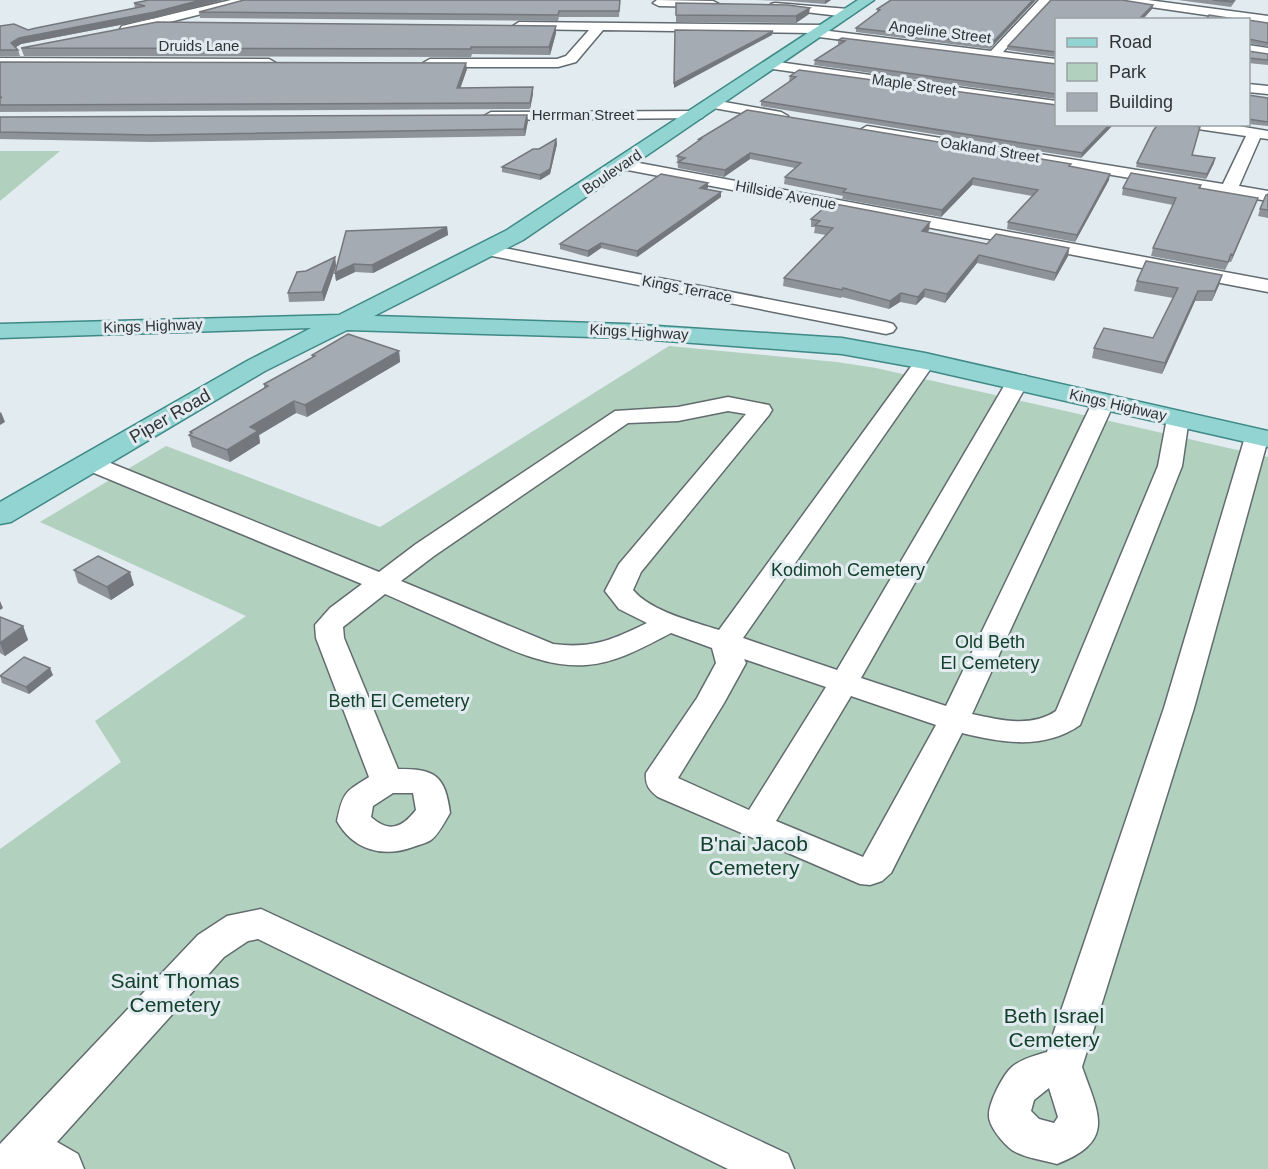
<svg xmlns="http://www.w3.org/2000/svg" width="1268" height="1169" font-family="Arial,sans-serif">
<rect width="100%" height="100%" fill="#e1ebf0"/>
<g fill="#b1d1be">
<path d="M0,151h60l-60,50z"/>
<path d="M669,346l168,16 39,6 392,89v712h-1268v-320l121,-87 -26,-41 151,-105 -206,-94 126,-76 214,81z"/>
</g>
<g fill="none" stroke-linecap="round" stroke-linejoin="round">
<defs>
<g id="minor">
<path d="M231,0h20l-2,2 -123,31 -6,-4 2,-3z"/>
<path d="M657,0l56,1 6,3 -6,3 -54,-1 -6,-3z"/>
<path d="M1039,0h12l-48,52 53,7v8l-237,-30 -6,-4 -210,-3 -27,32 -18,5h-128l-7,-4 7,-4h127l9,-3 23,-26 -74,-1 -2,-3 6,-4 305,3 4,1 1,5 162,20z"/>
<path d="M1117,0h31l120,16v8l-145,-21z"/>
<path d="M775,3l73,6 6,4 -6,4 -77,-9v-4z"/>
<path d="M1248,45l20,3v8l-20,-3z"/>
<path d="M0,58l269,1 7,4 -7,4 -269,-1z"/>
<path d="M771,61l285,40v8l-290,-41 -2,-3z"/>
<path d="M1248,84l20,2v8l-20,-2z"/>
<path d="M713,100l68,12 7,4 -7,4 -73,-13 -2,-3z"/>
<path d="M697,111l7,4 -2,3 -211,2 -7,-4 7,-4z"/>
<path d="M1184,124h42l42,7v8l-8,-1 -21,48 29,5v10l-401,-67 -7,-4 7,-4 356,58 23,-48 -55,-8z"/>
<path d="M623,160l645,120v12l-651,-124 -2,-3 2,-3z"/>
<path d="M488,245l398,77 7,2 3,4 -3,4 -7,2 -404,-80 -3,-4 3,-4z"/>
<path d="M925,355l7,2 4,4 -193,277 94,32 170,-289 3,-5 8,-1 8,1 3,5 -168,297 85,28 147,-305 3,-5 8,-2 8,2 3,5 -143,313c28,6 59,14 84,-3l102,-245 9,-48 3,-5 8,-2 8,2 3,5 -7,48 -102,259c-36,25 -77,18 -118,8l-71,140 -9,8 -12,4 -10,-1 -202,-87c-9,-7 -13,-12 -12,-24l51,-75 19,-35 -4,-15 -41,-15c-27,14 -55,30 -85,32 -42,3 -81,-18 -118,-34 -28,-13 -56,-25 -83,-37l-42,33 1,11 54,131c37,0 47,6 52,44 -5,8 -11,21 -19,27 -4,3 -13,5 -18,7 -30,11 -60,3 -76,-26 6,-29 8,-29 32,-44l-53,-139 -1,-13 15,-17 32,-24 -280,-116 -4,-5 4,-5 8,-2 8,2 281,114 37,-28 199,-133 63,-4 50,-10 41,8 3,5 -3,5 -128,157 -8,18c17,21 61,32 86,40l199,-273zM728,411l18,3 -127,150 -14,27 14,18 28,14c-35,17 -55,26 -94,21l-152,-63 33,-25 194,-133 50,-2zM744,659l82,28 -77,123 -71,-32 46,-75 22,-40zM851,696l85,29 -73,132 -87,-36zM393,793h20l3,17c-14,18 -27,23 -45,7l2,-11z"/>
<path d="M1257,430l8,2 3,7 -74,269 -112,359c17,48 34,74 -25,97 -14,-4 -33,-6 -45,-14 -8,-6 -23,-23 -23,-34 -1,-12 14,-42 24,-50 9,-7 23,-11 34,-14l117,-344 81,-271 4,-5zM1049,1088l9,29 -4,6 -15,-4 -8,-8 3,-11z"/>
<path d="M261,909l527,245 6,15h-66l-470,-230 -10,2 -24,16 -167,185 21,12 6,15h-84v-25l198,-209 29,-19z"/>
</g>
<path id="major" d="M858,0h16l-351,240 -149,76 252,8 216,14 83,15 343,78v16l-343,-78 -83,-15 -216,-16 -279,-8 -82,41 -254,151 -11,2v-22l247,-141 64,-33 -311,10v-14l339,-9 168,-85z"/>
</defs>
<use href="#minor" stroke="#626b6f" stroke-width="3"/>
<use href="#major" stroke="#3f8986" stroke-width="3"/>
<use href="#minor" fill="#fff" fill-rule="evenodd"/>
<use href="#major" fill="#91d4d1" fill-rule="evenodd"/>
</g>
<g fill="#8e9399">
<path d="M149,0l7,18 -135,26 -5,3 2,3 2,6h-20v-30l28,4 107,-22 -1,-5z"/>
<path d="M620,0l-1,17h-60l-1,4 -358,-3 -1,-6z"/>
<path d="M755,0h76l-6,4 -37,-3z"/>
<path d="M1036,0l-46,49 -134,-17v-4l21,-16v-3z"/>
<path d="M1051,0h71l31,5 -1,4 -10,11h-86v39v-2l-48,-7v-4z"/>
<path d="M1178,0h58l-5,7z"/>
<path d="M676,3l133,11 -13,9 -120,-1z"/>
<path d="M1248,20l20,3v24l-20,-4z"/>
<path d="M556,33l-6,22 -78,-1 -1,3 -447,-1 -3,-8z"/>
<path d="M838,40l218,24v37v-2l-242,-34 1,-5 24,-15 -1,-1z"/>
<path d="M1248,51l20,3v11l-20,-2z"/>
<path d="M0,62l467,7 -7,19 73,6 -3,15 -530,3z"/>
<path d="M790,76l266,48h58l-33,34 -320,-52v-5l29,-20h-1z"/>
<path d="M1248,95l20,3v28l-20,-2z"/>
<path d="M527,115l1,6 -3,15 -374,6 -151,-3v-21z"/>
<path d="M556,139l1,5 -7,30 -10,6 -38,-8v-5l37,-18z"/>
<path d="M699,139l372,28 38,13 -34,62 -68,-13 1,-7 24,-26 -60,-11 -31,32 -99,-18 1,-3 -59,-12 1,-7 10,-9 -45,-9 -26,18 -46,-9 -1,-12 21,-14z"/>
<path d="M1192,155l22,8 -8,16 -70,-12 1,-4z"/>
<path d="M1201,185l-1,4 58,9 -27,64h-2l-4,8 -74,-14 2,-8 20,-43 -51,-10 1,-7z"/>
<path d="M708,188l-3,1 16,8 -84,60 -36,-9 -13,9 -28,-8v-5z"/>
<path d="M1268,194v24l-10,-2 2,-7z"/>
<path d="M811,219l118,11 -2,2 60,12 82,4 -1,8 -14,25 -77,-18 -32,40 -21,-6 -8,8 -16,-3 -11,7 -47,-12 -1,1 -58,-12 1,-8 42,-43 -12,-2 1,-6h-4z"/>
<path d="M447,227l1,8 -75,38 -18,-1 -19,9 -1,-8 11,-42z"/>
<path d="M335,257l1,9 -12,35 -35,1 -1,-9 18,-22z"/>
<path d="M1222,275l-3,10 -7,16h-17l-33,73 -70,-16 2,-10 59,-10 20,-40 -39,-7 3,-10z"/>
<path d="M399,351l1,11 -93,55 -11,-4 -37,22 1,8 -30,19 -38,-15 -3,-12 2,-1 -1,-2 74,-43v-5l48,-26v-3z"/>
<path d="M74,570l60,15 -23,15 -33,-17z"/>
<path d="M0,617l23,9 5,14 -23,16 -5,-3z"/>
<path d="M0,675h53l-24,19 -27,-11z"/>
</g>
<g fill="#74787d">
<path d="M201,0h23l-68,18 -135,26 -8,5 -2,-6 8,-5z"/>
<path d="M825,0h6l-6,4z"/>
<path d="M1033,0h3l-46,49 1,-5z"/>
<path d="M1153,5l-1,4 -10,11h-4z"/>
<path d="M810,8l-1,6 -13,9v-7z"/>
<path d="M556,26v7l-6,22 -1,-8z"/>
<path d="M773,31l-1,4 -98,53v-5z"/>
<path d="M466,63l1,6 -9,26 -1,-7z"/>
<path d="M533,87v7l-3,15v-6z"/>
<path d="M527,115l1,6 -3,15 -1,-7z"/>
<path d="M1110,124h4l-33,34 1,-5z"/>
<path d="M556,139l1,5 -7,30 -10,6v-5z"/>
<path d="M750,153v6l-26,18 1,-7z"/>
<path d="M1215,158l-1,5 -8,16 1,-5z"/>
<path d="M1110,174l-1,6 -34,62 2,-7z"/>
<path d="M973,178l-1,7 -31,32 1,-7z"/>
<path d="M708,183v5l-8,5v-5z"/>
<path d="M721,192v5l-84,60v-6z"/>
<path d="M1258,198l-3,7 -24,57 2,-7z"/>
<path d="M930,222l-1,8 -8,9 1,-8z"/>
<path d="M447,227l1,8 -75,38 -1,-8z"/>
<path d="M601,243v5l-13,9v-6z"/>
<path d="M1069,248l-1,8 -14,25 2,-8z"/>
<path d="M979,255l-2,8 -32,40 2,-9z"/>
<path d="M335,257l1,9 -12,35 -2,-9z"/>
<path d="M354,264l1,8 -19,9 -1,-8z"/>
<path d="M1222,275l-3,10 -7,16 3,-10z"/>
<path d="M925,289l-1,8 -8,8 2,-8z"/>
<path d="M1198,291l-3,10 -33,73 3,-11z"/>
<path d="M901,293l-1,9 -11,7 1,-8z"/>
<path d="M399,351l1,11 -93,55 -2,-12z"/>
<path d="M294,401l2,12 -37,22 1,8 -30,19 -3,-12 23,-23z"/>
<path d="M1,412l4,10 -5,3v-12z"/>
<path d="M130,572l4,13 -23,15 -4,-13z"/>
<path d="M0,601l3,7 -3,2z"/>
<path d="M23,626l5,14 -23,16 -5,-13z"/>
<path d="M50,668l3,7 -24,19 -3,-7z"/>
</g>
<g fill="#a5abb2" stroke="#74787d" stroke-width="1.5">
<path d="M149,0h52l-46,12 -136,26 -8,5 7,7h-18v-24l14,-2 14,6 8,-2 109,-22 -11,-3z"/>
<path d="M244,0h376l-1,11h-60l-1,4 -359,-3z"/>
<path d="M891,0h142l-42,44 -135,-16 24,-18 -3,-1z"/>
<path d="M1051,0h71l31,5 -15,15h-82v32l-48,-6z"/>
<path d="M1213,0h21l-2,2z"/>
<path d="M676,3l112,2 22,3 -14,8 -120,-1z"/>
<path d="M1209,15l32,5h-35z"/>
<path d="M1248,20l20,3v20l-19,-4 -1,1z"/>
<path d="M157,22l399,4 -7,21h-78v2l-450,-1z"/>
<path d="M675,30l98,1 -99,52z"/>
<path d="M842,38l214,26v30l-241,-34 30,-19 -7,-1z"/>
<path d="M1248,51l20,3v6l-20,-2z"/>
<path d="M0,62l466,1 -9,25 76,-1 -3,16 -530,2v-7l2,-1h-2z"/>
<path d="M799,70l257,35v19h54l-28,29 -321,-52 35,-24 -6,-1z"/>
<path d="M1248,95l20,3v24l-20,-3z"/>
<path d="M747,110l324,54 -2,2 41,8 -33,61 -69,-13 30,-32 -65,-12 -31,32 -99,-18 3,-3 -61,-12 16,-14 -51,-10 -25,17 -47,-8 7,-4 -8,-2 24,-17h-2z"/>
<path d="M527,115l-3,14 -374,6 -150,-3v-15z"/>
<path d="M1158,124h32l10,3 -8,28 23,3 -8,16 -70,-11 16,-32z"/>
<path d="M556,139l-6,30 -10,6 -38,-8 31,-18h6z"/>
<path d="M1131,173l70,12 -2,3 59,10 -25,57 -2,-1 -3,8 -75,-14 23,-50 -53,-10z"/>
<path d="M661,174l47,9 -8,5 21,4 -84,59 -36,-8 -13,8 -28,-7z"/>
<path d="M1268,194v16l-8,-1 6,-14z"/>
<path d="M830,203l100,19 -8,9 65,13 9,-10 73,14 -13,25 -77,-18 -32,39 -22,-5 -7,8 -17,-4 -11,8 -47,-13 -1,2 -58,-12 49,-50 -18,-3 5,-4 -9,-2z"/>
<path d="M447,227l-75,38 -18,-1 -19,9 11,-42z"/>
<path d="M335,257l-13,35 -34,1 9,-21 9,-1z"/>
<path d="M1146,261l76,14 -7,16h-17l-33,72 -71,-15 10,-20 49,10 25,-50 -41,-7z"/>
<path d="M348,334l51,17 -94,54 -11,-4 -44,26 8,4 -31,19 -38,-15 3,-2 -2,-1 78,-46 -4,-2 51,-28 -3,-1z"/>
<path d="M98,556l32,16 -23,15 -33,-17z"/>
<path d="M0,617l23,9 -23,17z"/>
<path d="M24,657l26,11 -24,19 -26,-11z"/>
</g>
<g text-anchor="middle" stroke-width="6" stroke-linejoin="round" paint-order="stroke">
<g font-size="15" fill="#303435" stroke="#e1ebf0">
<text transform="translate(940 32) rotate(7)" y="5">Angeline Street</text>
<text x="199" y="51">Druids Lane</text>
<text transform="translate(914 85) rotate(8)" y="5">Maple Street</text>
<text x="583" y="120">Herrman Street</text>
<text transform="translate(990 150) rotate(9)" y="5">Oakland Street</text>
<text transform="translate(612 172) rotate(-34)" y="5">Boulevard</text>
<text transform="translate(786 195) rotate(11)" y="5">Hillside Avenue</text>
<text transform="translate(687 289) rotate(11)" y="5">Kings Terrace</text>
<text transform="translate(153 326) rotate(-2)" y="5">Kings Highway</text>
<text transform="translate(639 332) rotate(3)" y="5">Kings Highway</text>
<text transform="translate(1118 405) rotate(13)" y="5">Kings Highway</text>
</g>
<g font-size="18" fill="#303435" stroke="#e1ebf0">
<text transform="translate(170 416) rotate(-30)" y="6">Piper Road</text>
</g>
<g font-size="18" fill="#12402a" stroke="#e1ebf0">
<text x="848" y="576">Kodimoh Cemetery</text>
<text x="990" y="648">Old Beth<tspan x="990" dy="21">El Cemetery</tspan></text>
<text x="399" y="707">Beth El Cemetery</text>
</g>
<g font-size="21" fill="#12402a" stroke="#e1ebf0">
<text x="754" y="851">B'nai Jacob<tspan x="754" dy="24">Cemetery</tspan></text>
<text x="175" y="988">Saint Thomas<tspan x="175" dy="24">Cemetery</tspan></text>
<text x="1054" y="1023">Beth Israel<tspan x="1054" dy="24">Cemetery</tspan></text>
</g>
</g>
<rect x="1055" y="18" width="195" height="108" fill="#e1ebf0" stroke="#9aa2a5" stroke-width="1.5"/>
<rect x="1067" y="38" width="30" height="9" fill="#91d4d1" stroke="#9aa2a5" stroke-width="1.5"/>
<text x="1109" y="48" font-size="18" fill="#303435">Road</text>
<rect x="1067" y="63" width="30" height="18" fill="#b1d1be" stroke="#9aa2a5" stroke-width="1.5"/>
<text x="1109" y="78" font-size="18" fill="#303435">Park</text>
<rect x="1067" y="93" width="30" height="18" fill="#a5abb2" stroke="#9aa2a5" stroke-width="1.5"/>
<text x="1109" y="108" font-size="18" fill="#303435">Building</text>
</svg>
